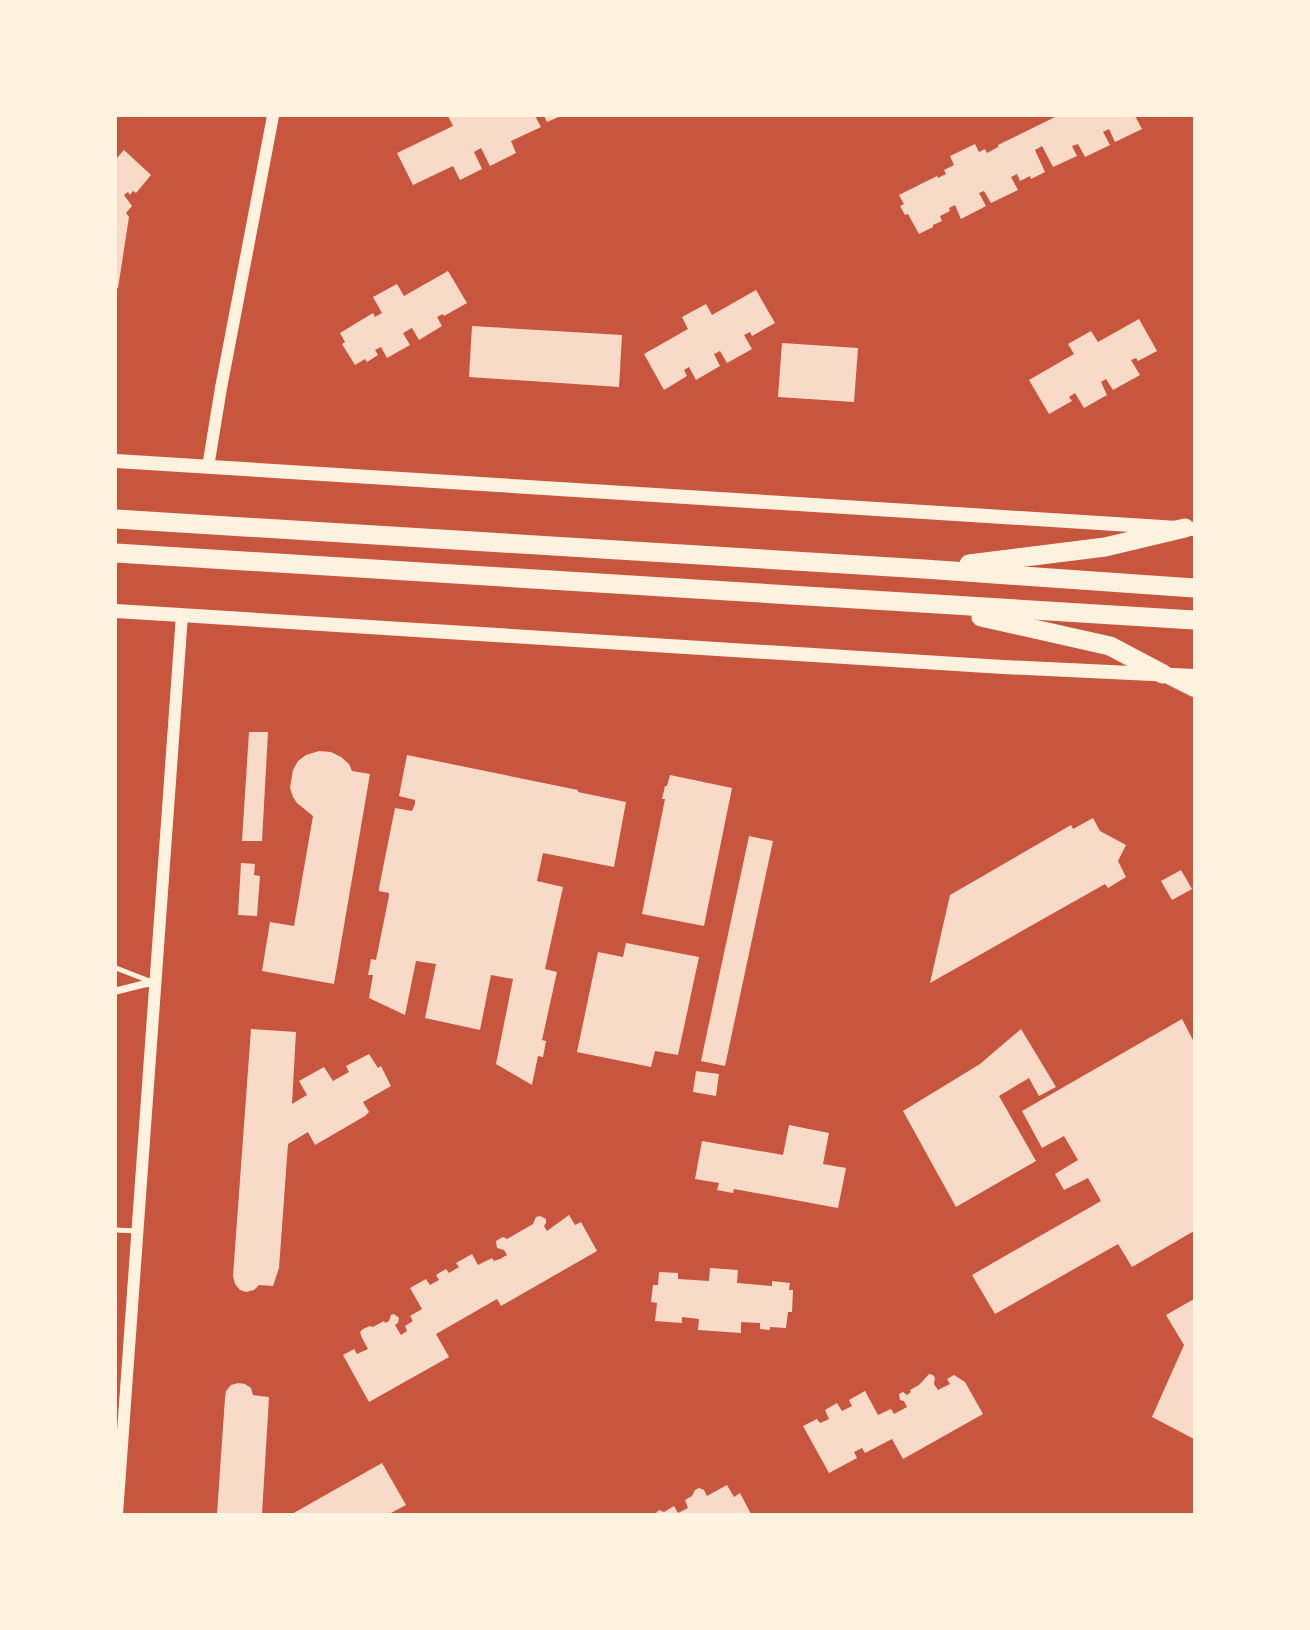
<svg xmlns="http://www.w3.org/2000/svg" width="1310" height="1630" font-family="Helvetica,sans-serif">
<rect width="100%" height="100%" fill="#c8553d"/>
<g fill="#f7dbc8">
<path d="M448,116h87l6,11 -30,14 5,12 -26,13 -9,-18 -7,4 8,17 -22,11 -7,-14 -40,19 -16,-32 56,-27z"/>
<path d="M544,116h17l-14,6z"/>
<path d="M1057,116h78l7,13 -27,13 -6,-13 -6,3 7,13 -25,12 -7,-13 -6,2 5,10 -24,11 -11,-21 -7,4 10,22 -14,7 -1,-3 -10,5 -3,-7 -6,3 7,13 -27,13 -7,-12 -5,2 7,13 -25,13 -6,-14 -6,3 1,3 -10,5 2,5 -9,4v2l-14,7 -11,-20 -3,1 -5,-9 4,-2 -5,-9 38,-19 1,2 8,-4 -2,-4 10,-5 -4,-9 25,-12 4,8 6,-3 2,4 11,-6v-2z"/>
<path d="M124,150l27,25 -15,18 -3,-2 -3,4 -2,-3 -4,3 8,11 -6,7 3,4 -11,71 -2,1v-130z"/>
<path d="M448,271l19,32 -23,13 -1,-2 -6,3 5,9 -23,14 -7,-12 -9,5 7,12 -23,13 -6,-11 -6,3 3,5 -11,7 -2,-3 -10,6 -13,-21 3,-2 -5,-9 33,-20 2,4 7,-4 -9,-16 24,-13 7,12z"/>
<path d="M756,290l19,33 -23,13 -2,-4 -6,3 8,14 -25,14 -7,-12 -6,3 6,12 -24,14 -7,-13 -5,3 3,6 -23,14 -20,-36 44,-25 -6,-12 24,-13 6,11z"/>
<path d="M1139,319l18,32 -19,10 -2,-3 -5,2 9,15 -27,15 -7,-11 -5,3 6,13 -23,13 -9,-15 -6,4 3,4 -23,13 -20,-34 45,-26 -6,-10 23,-13 7,11z"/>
<path d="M472,326l150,9 -3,52 -150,-10z"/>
<path d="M782,343l76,5 -4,54 -76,-5z"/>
<path d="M249,732h19l-6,109h-20z"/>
<path d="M319,751l12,1 10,5 8,7 3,7 18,3 -36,210 -72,-13 8,-49 24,4 19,-110 -16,-13 -4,-6 -3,-9 3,-18 5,-9 8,-6z"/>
<path d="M407,755l171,35v2l48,10 -12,65 -71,-14 -6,28 26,6 -18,82 12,3 -15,68 4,1 -3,16 -5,-1 -6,29 -36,-21 17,-85 -22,-4 -11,55 -55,-12 11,-54 -20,-3 -11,54 -36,-17 4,-23h-5l2,-10 1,-6 5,1 13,-64v-3l-10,-2v-3l16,-80 17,3 3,-7v-4l-16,-4z"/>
<path d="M670,775l62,13 -28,138 -62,-12 23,-115h-3l3,-13h2z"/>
<path d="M1093,818l7,13 26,14 -8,16 8,16 -18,11 -3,-4 -175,99 20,-88 121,-70 2,4z"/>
<path d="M749,836l24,5 -48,225 -24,-5z"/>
<path d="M241,863l14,1 -1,11 6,1 -3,40 -19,-1z"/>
<path d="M1181,870l11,19 -20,11 -11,-19z"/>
<path d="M626,943l73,14 -21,98 -23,-4 -4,16 -74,-15 21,-100 25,5z"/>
<path d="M1182,1019l12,23v189l-62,36 -14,-23 -123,70 -23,-39 129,-74 -13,-23 -24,12 -9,-16 23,-14 -14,-24 -22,12 -20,-37z"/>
<path d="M251,1029l45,3 -4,72 15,-9 -8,-14 25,-14 9,14 16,-9 -3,-6 23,-12 9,14 3,-2 10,20 -28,16 6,10 -4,4 -50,29 -7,-13 -20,12 -9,124 -6,18 -14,-1 -5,5 -8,2 -6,-2 -5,-6 -2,-8z"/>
<path d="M1021,1029l35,58 -17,9 -10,-18 -30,18 37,65 -80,46 -53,-96 77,-47z"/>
<path d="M696,1071l23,3 -3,22 -23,-4z"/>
<path d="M789,1125l40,8 -6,31 23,4 -8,40 -104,-19 -1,4 -16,-3 2,-7 -24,-4 7,-38 81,14z"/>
<path d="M569,1215l6,10 6,-3 16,29 -96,55 -4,-7 -61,35 13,23 -80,45 -26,-47 11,-6 3,5 11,-5 -6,-11 -2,-6 3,-3 7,-3 3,1 11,-6 1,2 4,-2 2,-6 3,-1 5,4 -1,5 -3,2 6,10 6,-4 -2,-5 8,-5 -3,-5 12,-7 -12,-21 16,-9 4,6 9,-5 -3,-5 10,-6 3,4 10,-6 -3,-4 16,-9 6,11 14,-7 2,3 6,-2 7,-4 -3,-5 -7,-2 -1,-7 7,-4 4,2 26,-15 3,-7 4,-1 6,3v4l-2,3 3,5z"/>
<path d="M710,1268l28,2 -1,13 35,3v-5l18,2 -1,7h4l-1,22h-4l-2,16 -16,-1v3l-10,-1v-6l-19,-1v11l-43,-3 1,-11 -17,-2v6l-27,-2 2,-18 -6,-1 2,-17h5l1,-13 19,1v6l31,2z"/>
<path d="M1194,1299v140l-42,-22 32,-72 -18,-30z"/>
<path d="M929,1374l4,1 2,3 -1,6 4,6 12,-6 -3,-5 7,-4 11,7 18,32 -80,45 -11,-20 -27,14 -3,-5 -8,4 3,6 -28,15 -26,-47 14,-7 3,4 7,-3 2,-1 -4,-9 12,-7 5,8 10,-5 -3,-6 16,-9 13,24 13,-6 3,5 13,-7 -3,-6 -4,-1 -1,-6 4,-2 4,3 4,-3 -1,-2 9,-5z"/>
<path d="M238,1383l7,1 6,4 2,7 16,2 -7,117h-45l8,-116 1,-7 5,-6z"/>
<path d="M382,1463l24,42 -17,9h-97z"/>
<path d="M727,1485l7,12 6,-4 11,21h-96l4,-4 5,2 10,-6 4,7 10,-5 -3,-8 7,-4 3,-6 4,-2 5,2 3,6z"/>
</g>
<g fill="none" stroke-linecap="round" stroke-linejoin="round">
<g stroke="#fff3e0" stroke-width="5">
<path d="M116,968l36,14"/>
<path d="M116,1230l21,1"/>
</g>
<path stroke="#fff3e0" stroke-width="7" d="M116,991l28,-7 12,-1"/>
<g stroke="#fff3e0" stroke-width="12">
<path d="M208,467l13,-79 52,-272"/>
<path d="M117,1514l65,-899"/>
</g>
<g stroke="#fff3e0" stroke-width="14">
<path d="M116,461l1078,68"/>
<path d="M116,611l887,56 191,9"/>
<path d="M1170,678l24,12"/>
</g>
<g stroke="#fff3e0" stroke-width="19">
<path d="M116,519l808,50 270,19"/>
<path d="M116,553l1078,67"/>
<path d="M969,564l136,-17 80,-19"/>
<path d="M981,617l129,29 53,28"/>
</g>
</g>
<rect width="1310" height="1630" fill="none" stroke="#fff3e0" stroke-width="234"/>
</svg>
